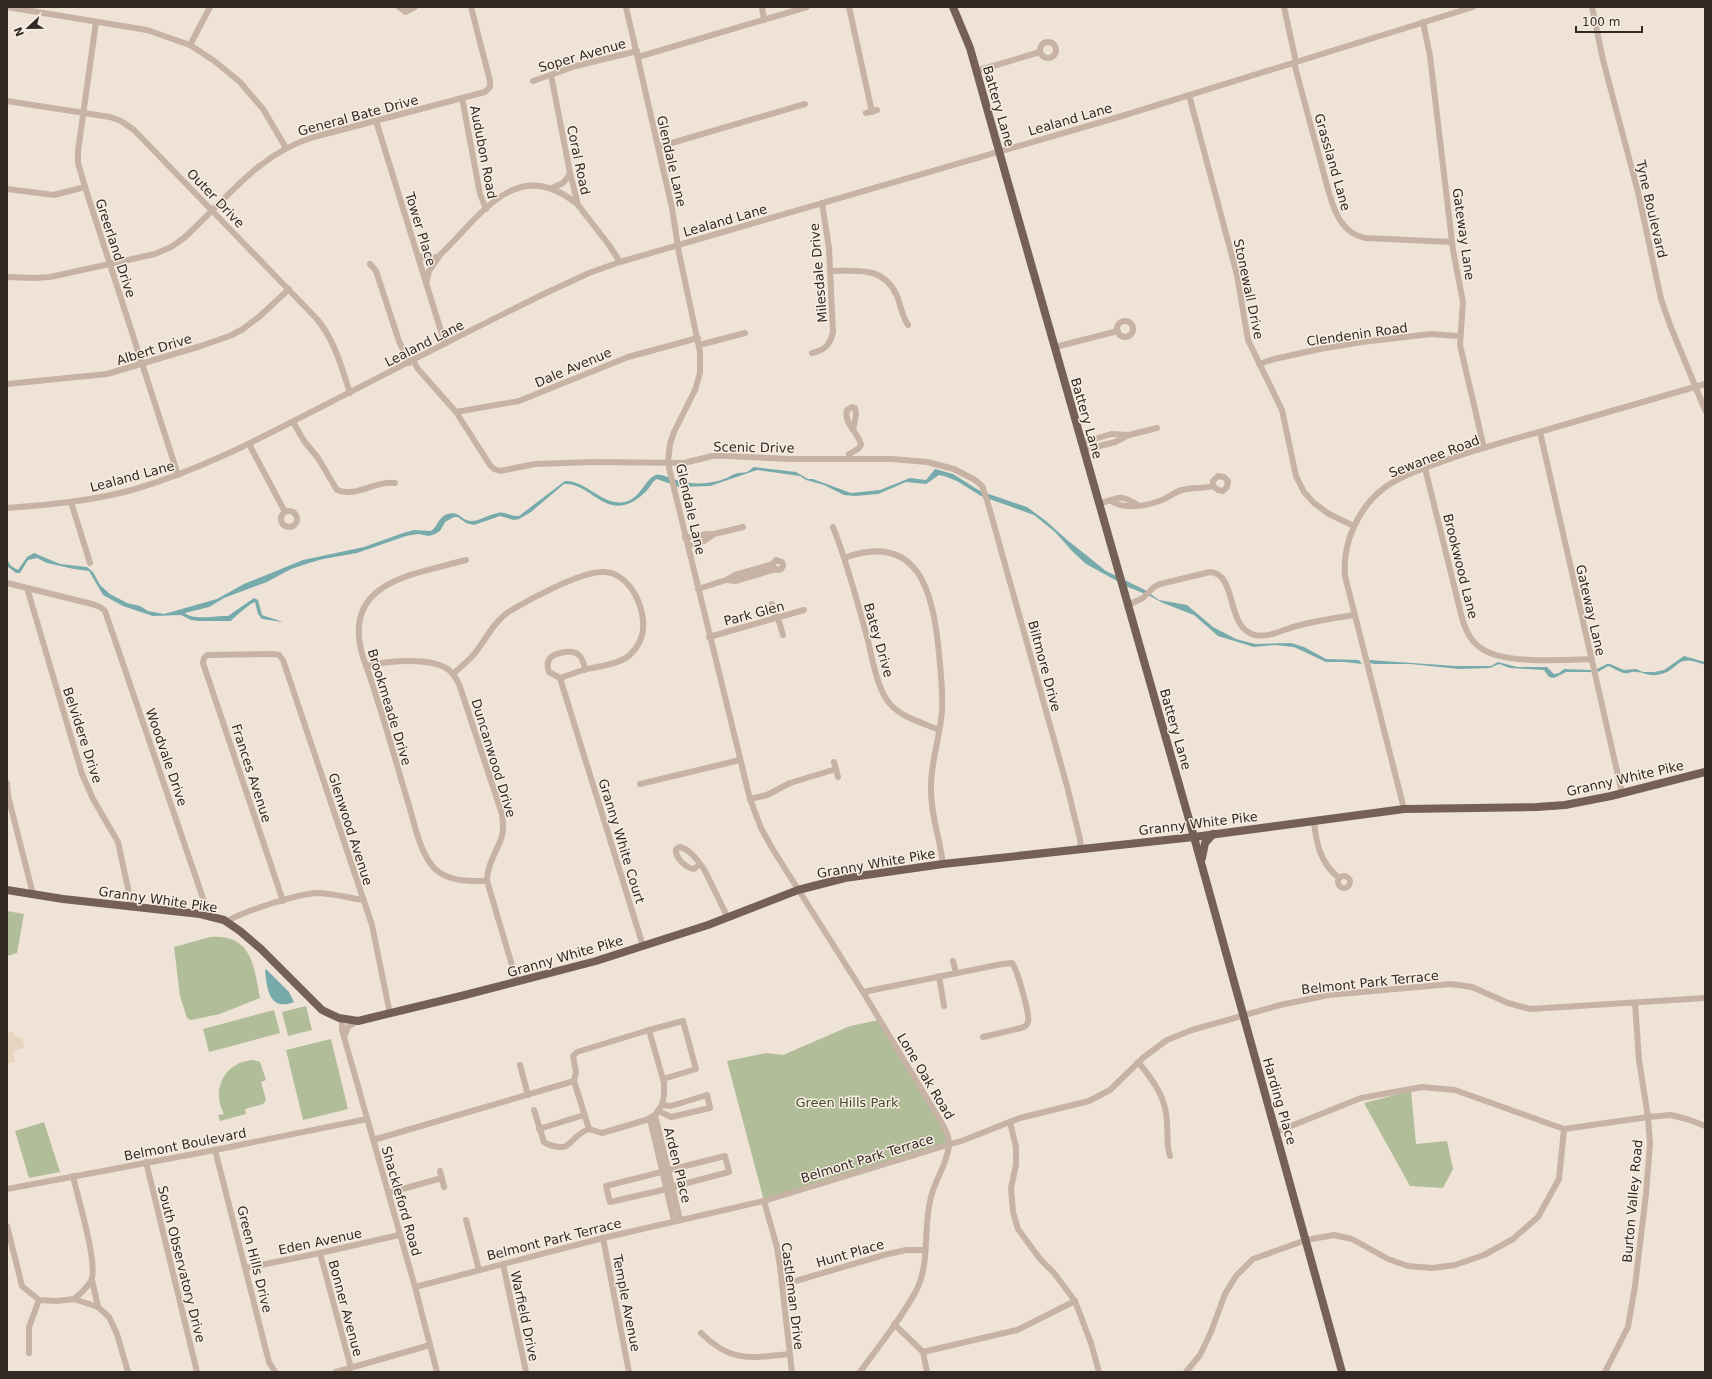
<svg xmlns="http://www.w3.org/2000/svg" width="1712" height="1379" font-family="'DejaVu Sans',sans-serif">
<rect width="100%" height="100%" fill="#efe3d7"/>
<g fill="#b1bd98">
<path d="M7,911l17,3 -7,39 -10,3z"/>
<path d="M210,937c42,-3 44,29 50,61l-40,16 -29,6 -4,-2 -7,-22 -6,-49z"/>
<path d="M306,1006l6,24 -24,6 -6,-24z"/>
<path d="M274,1010l6,23 -71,19 -6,-23z"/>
<path d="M879,1020l61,100 9,25 -185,56 -37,-140 39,-8 17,2 67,-29z"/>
<path d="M331,1039l17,70 -45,11 -17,-70z"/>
<path d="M253,1060l7,2 6,18 -5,2 5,18 -3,4 -18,5 1,5 -26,7 -2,-6 6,-1c-13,-24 0,-52 29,-54z"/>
<path d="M1411,1091l5,53 31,-3 6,28 -10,19 -33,-2 -46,-83z"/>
<path d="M44,1122l16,50 -31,6 -14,-47z"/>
</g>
<path fill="#e7d4be" d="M7,1028l2,5 4,-1 1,4h3l1,3 4,-1 2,8v2l-8,2 -3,3 2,9 -8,2z"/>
<g fill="#77aaab">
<path d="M754,467l42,5 12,7h5l38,14 29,-3 30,-12 16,2 9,-11 18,5 27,17 47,16 19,14 20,18 40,32 39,19 14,10 28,5 26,22 23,12 19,5 36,-1 13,4 22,12 33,1 3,4 -17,-2h-19l-32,-15 -19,-2 -21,2 -36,-11 -24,-21 -31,-12 -15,-8 -20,-8 -42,-23 -13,-12 -18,-20 -21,-17 -53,-19 -24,-15 -13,-5 -5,-1 -13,9 -20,-2 -28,12 -23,2 -11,-1 -20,-10 -18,-5 -6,-4 -43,-6 -47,16 -31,1 -22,-8c-4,2 -5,5 -8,9 -5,6 -12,12 -19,15 -27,12 -42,-21 -66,-19l-33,28 -12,7 -5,1 -14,-4 -26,9 -8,-2 -8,-6h-4l-9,5 -5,9 -5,3 -6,2 -11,-2 -12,2 -49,17 -34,6 -14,4 -18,6 -24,13 -43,16 -15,9 -24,6c8,8 32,2 43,3l26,-18 4,2 4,15 21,7 -21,-3 -4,-5 -3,-12c-3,0 -22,16 -24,19h-32l-8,-1 -10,-5 -28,1 -30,-10 -20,-11 -14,-24 -15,-2 -27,-6 -10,-5 -9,2 -8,13h-4l-9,-7v-6l4,6 7,4 9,-13 7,-4 26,11 27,3 6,5 7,13 10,9 17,9 13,3 8,5 16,3 53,-15 27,-15 59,-24 61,-13 39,-14 11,-3 17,1c6,-4 7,-12 14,-16 15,-6 14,5 26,6 9,0 18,-7 27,-8 7,-2 13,4 21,3l46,-35c18,-1 32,18 50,21 25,4 28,-23 41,-27 7,-1 16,4 23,6 14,4 32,3 45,-2 4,-1 7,-4 11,-5 4,-2 8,-1 12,-2 2,-1 5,-4 7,-5z"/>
<path d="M1684,656l21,6v3c-32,-13 -23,6 -48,10 -10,1 -13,-3 -21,-3 -4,-1 -8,2 -12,1 -3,0 -12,-6 -16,-7l-10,6 -1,-3 10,-5h3l14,6 12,-1 7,3h11l10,-2z"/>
<path d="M1369,660l87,6h35l7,-4 19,5h30l7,7 5,-1 5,-4 27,1v2h-25l-12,6 -5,-1 -5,-7 -34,-2 -11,-4 -9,4 -31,1 -49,-5h-36l-4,-1z"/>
<path d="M266,969l23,23 5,10c-25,10 -27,-14 -29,-31z"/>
</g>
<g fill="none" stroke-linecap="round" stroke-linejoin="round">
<g stroke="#c6b3a3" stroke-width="6">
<path d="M7,7l140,23 43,15 23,15 27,22 23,27 23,39"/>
<path d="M399,7l7,5 9,-5"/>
<path d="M626,7l46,201 7,45 21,99v21l-5,17 -21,42 -4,12 -2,18 2,10 80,327 11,29 11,20 91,144 77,128c5,8 10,17 9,26 -2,18 -14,34 -18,51 -8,29 -1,62 -13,90 -13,27 -40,60 -58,85"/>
<path d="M762,7l2,13"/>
<path d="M849,7l23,105"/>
<path d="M1284,7l12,55"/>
<path d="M1592,7l11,53 35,132 23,107 9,26 35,85"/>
<path d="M96,22l-18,129v12l7,24 93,288"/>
<path d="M1423,22l7,34 23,194 10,52 -3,43 24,103"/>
<circle cx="1048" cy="50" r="8"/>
<path d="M190,45l20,-38"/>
<path d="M638,57l169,-50"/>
<path d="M1294,63l35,130c6,20 13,40 36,45l87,4"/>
<path d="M976,71l64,-19"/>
<path d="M551,75l19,98 8,32 31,40 11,17"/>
<path d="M533,81l43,-15 61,-15"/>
<path d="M1189,95l48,180 11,65 34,70 14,66 8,16 10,11 15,11 25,12"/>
<path d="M462,98l18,96 6,15"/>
<path d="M7,101l103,16 11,4 13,9 183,189c18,22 24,47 33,74"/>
<path d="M866,113l11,-3"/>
<path d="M376,121l69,223"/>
<path d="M658,147l147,-43"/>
<path d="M552,188l11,-5 7,-9"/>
<path d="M7,189l47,6 31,-8"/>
<path d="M418,256l12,3 9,-3c41,-39 77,-102 138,-52"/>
<path d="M370,264l6,7 23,70 10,22"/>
<path d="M831,271c27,0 53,-5 66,25 4,10 5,20 11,29"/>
<path d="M7,277l27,1 16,-1 105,-23 16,-7 13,-9c42,-38 73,-84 130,-101l171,-45 5,-5v-6l-19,-74"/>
<path d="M426,284l3,-13 9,-13"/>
<circle cx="1125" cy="329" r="8"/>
<path d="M699,345l46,-12"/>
<path d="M1055,347l63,-16"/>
<path d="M812,353c13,-3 18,-8 21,-21l-4,-84 -7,-45"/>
<path d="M413,360l5,9 38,43 34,53 4,4 6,2 35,-7 59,-2 90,1 28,-7h15l64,3h101l35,3 27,7 21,11 7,6 5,14 80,286 13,53 1,10"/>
<path d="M1259,364l15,-5 46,-10 42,-7 69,-8 28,2"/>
<path d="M7,384l100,-10 94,-28 31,-11 11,-6 17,-13 29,-27"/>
<path d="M456,412l63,-11 109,-44 70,-19"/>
<path d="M293,422l11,19 14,17 19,32c19,8 39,-10 58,-7"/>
<path d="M1540,432l82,361"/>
<path d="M1129,435l28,-7"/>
<path d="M1082,443l29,-9 18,1 -14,7 -31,8"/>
<path d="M249,444l36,68"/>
<path d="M849,458v-4l9,-5 3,-4c-2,-12 -18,-22 -14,-35l5,-3 3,1 1,7 -3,15"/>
<path d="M1425,468l37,150c4,13 9,25 22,32 22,14 81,10 108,9"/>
<path d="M1111,501c14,9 36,5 51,-1 7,-3 13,-8 20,-10 10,-3 21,-1 31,-4l5,4 5,1 4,-4 1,-6 -4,-4 -6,-1 -5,5v5"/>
<path d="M71,502l19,61"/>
<path d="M1099,504c20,-6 19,-11 39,1"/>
<path d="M7,508c42,-3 84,-7 125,-18 69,-20 131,-53 193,-85 74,-38 147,-76 221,-112l43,-20 31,-11 502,-146 351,-109"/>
<circle cx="289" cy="519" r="8"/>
<path d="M833,527c14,35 24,73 34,110 5,19 10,54 24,68 12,13 33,18 48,25"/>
<path d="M714,534l29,-7"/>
<path d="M685,538l22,-4h7l-10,7 -16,5"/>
<path d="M844,558c76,-28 90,37 95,96 2,19 4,38 3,57 -2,26 -11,50 -11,75 -1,27 9,52 12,78"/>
<path d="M466,560c-53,15 -126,21 -103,97 17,47 30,95 44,142 7,21 12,54 28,70 15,13 33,12 52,12"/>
<path d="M773,564v3l4,3 4,-1 2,-3 -1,-4 -6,-2 -3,4 -38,11 -9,5 10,1 40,-12"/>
<path d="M7,583l85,21 8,3 5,4 104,305"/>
<path d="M27,588l55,186 11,25 25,43 14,65"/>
<path d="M698,589l28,-9"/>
<path d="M772,604l4,14"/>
<path d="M1128,605l15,-7 11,-11 6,-3 50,-12c28,2 15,56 45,63 14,3 29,-6 42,-9 18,-5 38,-8 57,-11"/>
<path d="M778,618l5,17"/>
<path d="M709,637l95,-27"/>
<path d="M366,666c20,-5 61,-9 80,2 6,3 10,10 13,16l43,130c1,8 2,15 0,22 -5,16 -15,28 -15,45l30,101"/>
<path d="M453,674c7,-7 16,-13 22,-21 11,-14 19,-32 35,-42 20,-12 68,-38 91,-39 29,-2 47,39 41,63 -2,9 -10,20 -18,24 -11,6 -26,8 -38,10 -9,3 -17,6 -26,9l83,268"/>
<path d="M560,678l-11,-6c-1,-3 -2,-7 -1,-10 3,-10 24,-13 31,-7 4,4 5,9 6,15"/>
<path d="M834,762l4,15"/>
<path d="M7,783l1,12"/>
<path d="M640,784l100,-24"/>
<path d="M7,792l26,102"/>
<path d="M750,799l17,-4 23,-12 46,-14"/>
<path d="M1404,809l-59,-233c-3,-32 13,-68 39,-88 13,-10 30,-16 46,-22 36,-14 72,-24 109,-34 56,-16 111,-32 166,-48"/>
<path d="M1314,821c2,22 6,42 25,57"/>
<path d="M700,864l-6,5c-8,-1 -19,-11 -18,-20l4,-2c10,2 18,14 24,22l24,49"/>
<circle cx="1344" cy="882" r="6"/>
<path d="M283,901l-80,-238 1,-5 3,-3 65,-1 7,1 4,5 89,265 18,89"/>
<path d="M226,922c17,-11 72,-28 91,-29 16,0 30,5 46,7"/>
<path d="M953,961l3,12"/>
<path d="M939,976l5,30"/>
<path d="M863,992l139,-28 10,-1c5,6 18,51 16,59 -1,4 -4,5 -7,6l-38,9"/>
<path d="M342,1019v11l73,257 22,85"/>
<path d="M649,1030l34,-9 13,48 -33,10"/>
<path d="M344,1037l4,-10 9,-6"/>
<path d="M1138,1062c16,19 28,36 29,60 1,12 -1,23 3,34"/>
<path d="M520,1065l8,30"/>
<path d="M534,1110l10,32c4,3 17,7 22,4 9,-6 11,-13 23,-17l13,4 44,-13 9,-5 7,-10 2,-10v-12l-15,-53 -72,22 -4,4 3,16 -2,9 15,48"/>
<path d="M658,1111l13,6 39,-9 -3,-13 -36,11 -9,-1"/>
<path d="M655,1115l25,105"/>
<path d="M650,1119l24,102"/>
<path d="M1010,1122l6,25v18l-5,23 2,24 5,17 22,30 14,14 21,28 16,42 8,29"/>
<path d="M539,1129l45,-14"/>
<path d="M1276,1132l85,-34 61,-11 33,3 109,39 84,-12 23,-2 19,5 15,6"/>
<path d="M373,1140l201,-59"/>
<path d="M215,1150l54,212 6,10"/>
<path d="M146,1162l51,210"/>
<path d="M440,1171l4,16"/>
<path d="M73,1176c4,19 26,90 18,105 -4,7 -11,13 -17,18"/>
<path d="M7,1189l208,-39 152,-31"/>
<path d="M667,1189l-57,13 -4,-16 119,-30 4,16 -57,15"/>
<path d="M388,1193l54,-15"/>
<path d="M764,1201l13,46 3,20 12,105"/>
<path d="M466,1220l13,50"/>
<path d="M7,1226l15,60 17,14 18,1 17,-2 24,8 11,10 8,17 11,38"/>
<path d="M603,1238l26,134"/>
<path d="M320,1253l31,115"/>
<path d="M503,1264l23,108"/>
<path d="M246,1268l74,-15 79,-18"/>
<path d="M92,1280l6,27"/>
<path d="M782,1285l102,-30 22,-5h19"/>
<path d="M415,1287l188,-49 161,-37 200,-61 56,-22 69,-17 21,-11 34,-33 23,-17 25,-10 88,-25 49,-10 122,-11 21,3 36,16 22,6 175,-11"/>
<path d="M894,1324l29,28 4,20"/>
<path d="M701,1333c30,30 49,25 88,21"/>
<path d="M923,1352l94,-22 58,-29"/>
<path d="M29,1353v-26l10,-27"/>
<path d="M336,1372l94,-27"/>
<path d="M1186,1372l14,-17 11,-23 14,-38 11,-18 17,-17 53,-19 28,-5 18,4 36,20 20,7 24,2 23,-3 29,-10 29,-16 25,-22 21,-38 5,-50"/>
<path d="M1605,1372l23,-45 7,-41 11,-92 4,-50 -2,-27 -9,-57 -4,-57"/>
</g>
<g stroke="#746056" stroke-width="8">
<path d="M953,7l17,41 29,103 195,686 148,535"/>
<path d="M1202,858l3,-15 8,-9"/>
<path d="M7,890l56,9 137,15 24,6 16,11 21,18 61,61 17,8 19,3 103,-25 135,-35 112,-36 90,-35 47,-12 98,-14 251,-27 210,-28 133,-2 28,-2 46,-9 94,-24"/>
</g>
</g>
<g text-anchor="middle" stroke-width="3" stroke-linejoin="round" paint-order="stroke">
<g font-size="13" fill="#322925" stroke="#f8ede2">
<text transform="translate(582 55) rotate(-16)" y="5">Soper Avenue</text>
<text transform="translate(999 106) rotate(74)" y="5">Battery Lane</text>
<text transform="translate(358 115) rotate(-15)" y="5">General Bate Drive</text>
<text transform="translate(1070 119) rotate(-16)" y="5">Lealand Lane</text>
<text transform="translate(484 152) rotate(79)" y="5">Audubon Road</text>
<text transform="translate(579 160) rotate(78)" y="5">Coral Road</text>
<text transform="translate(672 161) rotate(77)" y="5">Glendale Lane</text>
<text transform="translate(1333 162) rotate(74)" y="5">Grassland Lane</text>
<text transform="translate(216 198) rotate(46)" y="5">Outer Drive</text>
<text transform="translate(1652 209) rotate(77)" y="5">Tyne Boulevard</text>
<text transform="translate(725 220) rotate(-16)" y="5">Lealand Lane</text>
<text transform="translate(421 229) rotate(73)" y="5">Tower Place</text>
<text transform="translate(1464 234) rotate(82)" y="5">Gateway Lane</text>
<text transform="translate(116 248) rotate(72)" y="5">Greerland Drive</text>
<text transform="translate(818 273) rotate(-95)" y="5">Milesdale Drive</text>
<text transform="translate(1249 289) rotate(78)" y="5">Stonewall Drive</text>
<text transform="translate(1357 334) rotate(-8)" y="5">Clendenin Road</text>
<text transform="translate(424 343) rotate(-27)" y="5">Lealand Lane</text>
<text transform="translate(154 349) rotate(-17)" y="5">Albert Drive</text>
<text transform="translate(573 367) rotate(-23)" y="5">Dale Avenue</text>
<text transform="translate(1087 418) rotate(74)" y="5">Battery Lane</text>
<text transform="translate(754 447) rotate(1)" y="5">Scenic Drive</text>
<text transform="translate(1434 456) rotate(-21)" y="5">Sewanee Road</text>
<text transform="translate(132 476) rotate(-15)" y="5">Lealand Lane</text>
<text transform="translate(691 509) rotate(77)" y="5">Glendale Lane</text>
<text transform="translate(1461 566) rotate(76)" y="5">Brookwood Lane</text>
<text transform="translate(1591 610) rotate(77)" y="5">Gateway Lane</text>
<text transform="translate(754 613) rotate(-15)" y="5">Park Glen</text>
<text transform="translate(879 640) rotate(74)" y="5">Batey Drive</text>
<text transform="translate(1045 666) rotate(75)" y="5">Biltmore Drive</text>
<text transform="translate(390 707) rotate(73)" y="5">Brookmeade Drive</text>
<text transform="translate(1176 729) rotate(74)" y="5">Battery Lane</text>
<text transform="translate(83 735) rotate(72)" y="5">Belvidere Drive</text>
<text transform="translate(167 757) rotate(71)" y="5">Woodvale Drive</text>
<text transform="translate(494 758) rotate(73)" y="5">Duncanwood Drive</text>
<text transform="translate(252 773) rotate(72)" y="5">Frances Avenue</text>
<text transform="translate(1625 778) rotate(-13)" y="5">Granny White Pike</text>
<text transform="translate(1198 823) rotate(-7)" y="5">Granny White Pike</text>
<text transform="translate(351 829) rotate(72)" y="5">Glenwood Avenue</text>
<text transform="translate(622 841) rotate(73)" y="5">Granny White Court</text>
<text transform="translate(876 863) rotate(-10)" y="5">Granny White Pike</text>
<text transform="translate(158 899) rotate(8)" y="5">Granny White Pike</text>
<text transform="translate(565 956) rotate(-16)" y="5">Granny White Pike</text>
<text transform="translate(1370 982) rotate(-6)" y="5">Belmont Park Terrace</text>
<text transform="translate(926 1076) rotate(59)" y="5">Lone Oak Road</text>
<text transform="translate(1280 1101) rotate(74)" y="5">Harding Place</text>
<text transform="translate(185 1144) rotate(-11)" y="5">Belmont Boulevard</text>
<text transform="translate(867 1158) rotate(-17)" y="5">Belmont Park Terrace</text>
<text transform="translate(678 1165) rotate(76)" y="5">Arden Place</text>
<text transform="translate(402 1201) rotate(74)" y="5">Shackleford Road</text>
<text transform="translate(1632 1201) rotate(-85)" y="5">Burton Valley Road</text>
<text transform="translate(554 1239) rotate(-14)" y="5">Belmont Park Terrace</text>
<text transform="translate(320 1241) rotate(-12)" y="5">Eden Avenue</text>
<text transform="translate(850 1253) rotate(-16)" y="5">Hunt Place</text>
<text transform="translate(255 1259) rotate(76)" y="5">Green Hills Drive</text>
<text transform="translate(182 1264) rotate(76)" y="5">South Observatory Drive</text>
<text transform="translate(793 1296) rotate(83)" y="5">Castleman Drive</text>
<text transform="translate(627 1303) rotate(79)" y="5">Temple Avenue</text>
<text transform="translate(346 1308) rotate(75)" y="5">Bonner Avenue</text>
<text transform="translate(525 1316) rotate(78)" y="5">Warfield Drive</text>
</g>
<g font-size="13" fill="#424f2a" stroke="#f8ede2">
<text x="847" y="1107">Green Hills Park</text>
</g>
</g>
<rect width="1712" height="1379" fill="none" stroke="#322925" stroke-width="16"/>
<g transform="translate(28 28) rotate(248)" stroke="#f8ede2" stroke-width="3" paint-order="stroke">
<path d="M0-3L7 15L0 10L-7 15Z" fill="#322925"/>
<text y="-6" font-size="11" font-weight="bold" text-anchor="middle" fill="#322925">N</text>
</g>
<path d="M1576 26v6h66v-6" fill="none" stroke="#322925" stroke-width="2"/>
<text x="1582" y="26" font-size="12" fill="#322925" stroke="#f8ede2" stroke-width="3" paint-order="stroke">100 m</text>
</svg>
